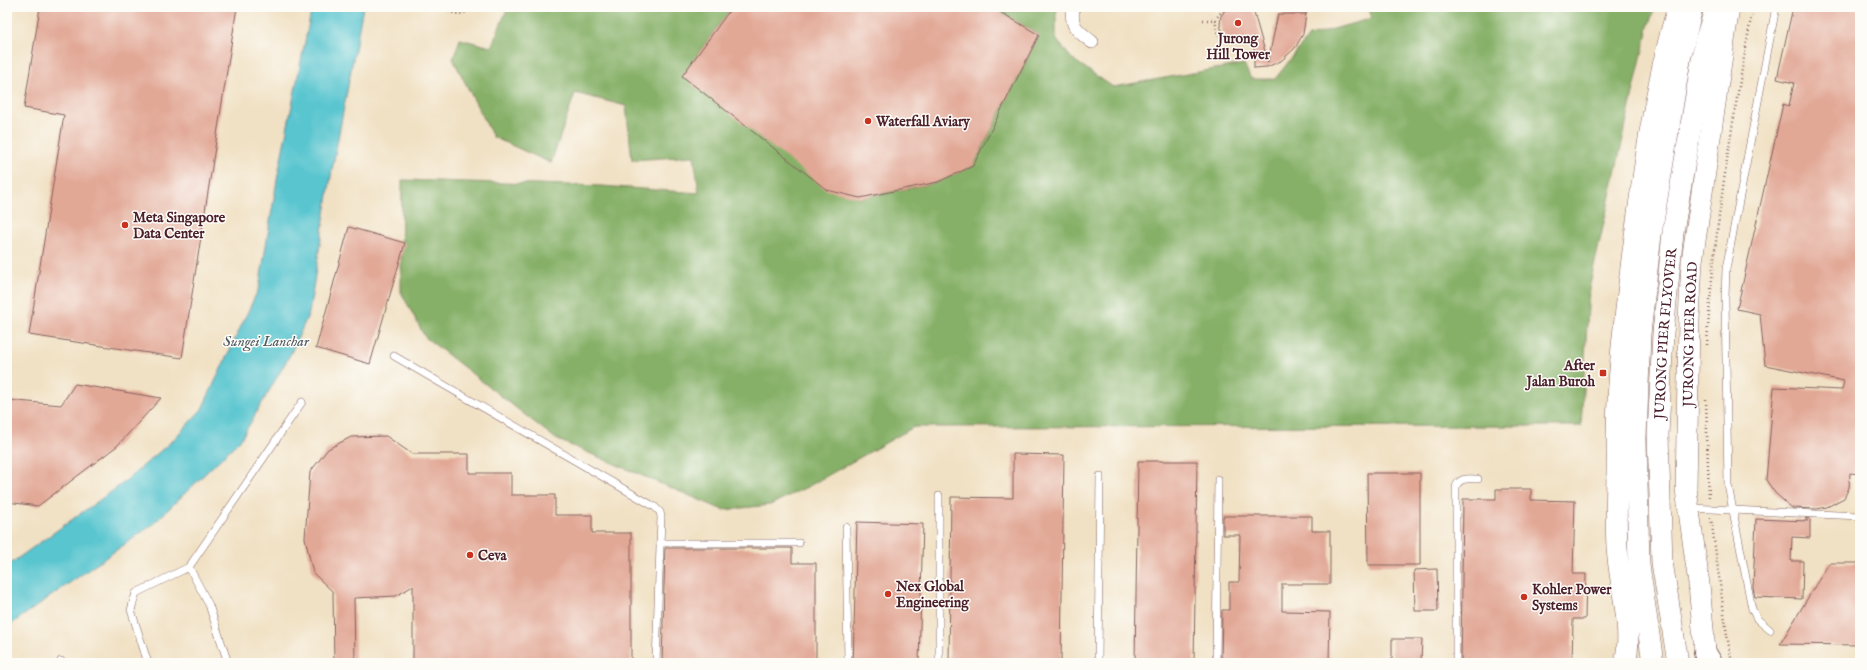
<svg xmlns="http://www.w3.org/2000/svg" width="1867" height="670" font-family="'IM FELL English',serif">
<rect width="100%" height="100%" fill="#fdfcf7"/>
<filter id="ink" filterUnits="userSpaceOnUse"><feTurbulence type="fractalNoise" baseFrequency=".025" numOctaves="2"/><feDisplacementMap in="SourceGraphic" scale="8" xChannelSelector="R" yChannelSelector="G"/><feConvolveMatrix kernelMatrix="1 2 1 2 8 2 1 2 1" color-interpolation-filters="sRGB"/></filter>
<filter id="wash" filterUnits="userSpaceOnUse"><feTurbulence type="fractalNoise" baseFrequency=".012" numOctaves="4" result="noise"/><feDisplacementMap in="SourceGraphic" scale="16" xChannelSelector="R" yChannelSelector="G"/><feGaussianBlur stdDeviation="0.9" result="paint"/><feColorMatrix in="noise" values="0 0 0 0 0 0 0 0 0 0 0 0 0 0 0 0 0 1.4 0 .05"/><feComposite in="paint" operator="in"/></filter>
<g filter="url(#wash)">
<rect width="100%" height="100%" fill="#f1e1c4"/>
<path fill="#86b067" stroke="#686849" d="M508,7h224l-50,69 178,122 78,-16 35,-16 66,-131 -47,-28h67l-3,6v26l16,20 41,28 131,-23 7,15h24l34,-43 63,-18 -4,-11h287l-7,20 -59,262 -8,137 -667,1 -105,59 -39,19 -47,5 -167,-71 -131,-102 -24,-45 1,-112 200,6 97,7 -5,-37 -62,4 -6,-54 -51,-13 -24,70 -58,-26 -40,-78 7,-20 31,8z"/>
<path fill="#58c5cf" stroke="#51727d" d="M312,7h51l-31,163 -23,143 -18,40 -50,86 -89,86 -145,102v-61l115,-82 50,-43 30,-32 57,-121 19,-114z"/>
<g id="blocks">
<g fill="#e2a896">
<path d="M40,7h197l-55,351 -153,-23 35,-220 -40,-7z"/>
<path d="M732,7h260l47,28 -66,131 -35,16 -78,16 -33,-8 -145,-114z"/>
<path d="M1227,7h22l5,6 14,49 10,-48h28l-3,20 -8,14 -14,13 -14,6 -13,1v-31l-15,4 -12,-3 -5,-6 -2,-8 1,-8z"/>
<path d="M1793,7h57l10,2v465l-10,-1 -1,15 -5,10 -17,9 -10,2 -25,-1 -17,-15 -9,-13 8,-93 68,3 2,-9 -79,-16 -5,-51 -23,-5 46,-205 6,2 5,-23 -17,-4z"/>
<path d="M349,227l56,16 -35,121 -54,-16z"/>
<path d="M75,384l86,14 -44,48 -79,60 -31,-4v-102l54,5z"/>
<path d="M386,436l26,18h57v19h42v22h44v20h37v18h39v130h-218v-77l-17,10 -42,2 1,65h-21l-1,-71 -20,-19 -8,-35 5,-66 18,-23 23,-12z"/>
<path d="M1013,454l51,1 -3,208h-112l2,-166 62,1z"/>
<path d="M1138,461h59l-3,202h-59z"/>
<path d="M1367,473h53v92h-52z"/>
<path d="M1496,489h35v11l44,1 -2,73h13l-1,45h-12l-1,44h-111l2,-164h33z"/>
<path d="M1223,516h89v15h18v53h-48v27l48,1 -1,51h-108l1,-53h7v-28h10l1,-47h-17z"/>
<path d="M1805,518l5,1v19l-18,-1 -1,24h12l-1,38 -47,-2 -2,-9 3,-69 52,2z"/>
<path d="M857,522l66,2 -4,139h-66z"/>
<path d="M665,548h127v15h24v100h-154z"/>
<path d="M1829,563h31v82l-80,-1z"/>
<path d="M1437,569l1,42h-23l-1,-41z"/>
<path d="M1392,639h30l-1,24h-29z"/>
</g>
</g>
</g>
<g filter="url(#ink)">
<use href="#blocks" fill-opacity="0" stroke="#846361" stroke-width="1"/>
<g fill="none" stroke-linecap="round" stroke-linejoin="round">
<defs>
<g id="lane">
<path d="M394,356l261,151 5,5 1,5 -5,146"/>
<path d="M939,496v167"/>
<path d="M1690,508l170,8"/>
<path d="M846,527l2,136"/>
<path d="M660,543h139"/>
<path d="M189,567l113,-165"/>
<path d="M1770,630l-13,-11 -5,-10 -24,-124 -3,-187 1,-29 50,-262"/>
<path d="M61,661v2"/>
<path d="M148,663l-17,-53 5,-17 53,-26 20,38 19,58"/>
<path d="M1098,663l2,-187"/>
<path d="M1216,663l2,-184"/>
<path d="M1456,663v-176c3,-10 13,-8 22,-8"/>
</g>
<path id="street" d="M1073,7c-3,20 4,23 19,35"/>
<g id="primary">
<path d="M1625,663c9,-35 -6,-79 -8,-116 -2,-36 1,-73 0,-109 0,-60 8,-120 15,-179 11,-85 22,-170 46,-252"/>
<path d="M1653,663l-14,-98 -3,-127 4,-104 11,-100 30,-180 11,-47"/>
<path id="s1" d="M1678,663l-16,-101 -4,-127 5,-102 10,-101 32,-190 11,-35"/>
<path id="s2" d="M1706,663l-7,-79 -13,-95 3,-169 3,-59 37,-254"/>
</g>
<path id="highway" d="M1705,653l6,10"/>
</defs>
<use href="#lane" stroke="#846361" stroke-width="8"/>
<use href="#street" stroke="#846361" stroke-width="14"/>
<use href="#primary" stroke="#846361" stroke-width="22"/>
<use href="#highway" stroke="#846361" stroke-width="24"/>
<g stroke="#846361" stroke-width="2.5" stroke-dasharray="1 3" stroke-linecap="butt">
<path d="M442,7c10,8 21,10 30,0"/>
<path d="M1306,14l2,-7"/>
<path d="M1203,20h12l10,-13"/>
<path d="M1215,20l3,16"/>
<path d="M1707,345c6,-114 26,-226 46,-338"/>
<path d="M1706,400l3,99"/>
<path d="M1711,518l16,117 5,28"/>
</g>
<use href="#lane" stroke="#fff" stroke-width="7"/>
<use href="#street" stroke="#fff" stroke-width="13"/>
<use href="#primary" stroke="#fff" stroke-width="21"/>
<use href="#highway" stroke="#fff" stroke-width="22"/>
</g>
</g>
<g fill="#c8321e" stroke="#fdfcf7" stroke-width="1.5">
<circle cx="1238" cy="23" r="4"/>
<circle cx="868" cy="121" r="4"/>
<circle cx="125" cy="225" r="4"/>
<rect x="1599" y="369" width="8" height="8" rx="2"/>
<circle cx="470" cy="555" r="4"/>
<circle cx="888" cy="594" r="4"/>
<circle cx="1524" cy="597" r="4"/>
</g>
<g text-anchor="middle" stroke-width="3" stroke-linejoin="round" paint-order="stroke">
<g font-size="14" font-weight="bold" fill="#4a1f2b" stroke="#fdfcf7" text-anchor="start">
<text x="1238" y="43" text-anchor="middle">Jurong<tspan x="1238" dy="16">Hill Tower</tspan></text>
<text x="876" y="126">Waterfall Aviary</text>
<text x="133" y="222">Meta Singapore<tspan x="133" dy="16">Data Center</tspan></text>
<text x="1595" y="370" text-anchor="end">After<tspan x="1595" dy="16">Jalan Buroh</tspan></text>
<text x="478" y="560">Ceva</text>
<text x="896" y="591">Nex Global<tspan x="896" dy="16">Engineering</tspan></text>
<text x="1532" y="594">Kohler Power<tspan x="1532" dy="16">Systems</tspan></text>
</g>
<g font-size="14" fill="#4a1f2b" stroke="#fdfcf7">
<text dy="5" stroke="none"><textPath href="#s1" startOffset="331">JURONG PIER FLYOVER</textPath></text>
<text dy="5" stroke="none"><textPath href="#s2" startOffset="330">JURONG PIER ROAD</textPath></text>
</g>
<g font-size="15" font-style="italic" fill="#4f5964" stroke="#fdfcf7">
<text x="266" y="346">Sungei Lanchar</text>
</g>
</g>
<rect width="1867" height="670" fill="none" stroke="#fdfcf7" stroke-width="24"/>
</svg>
